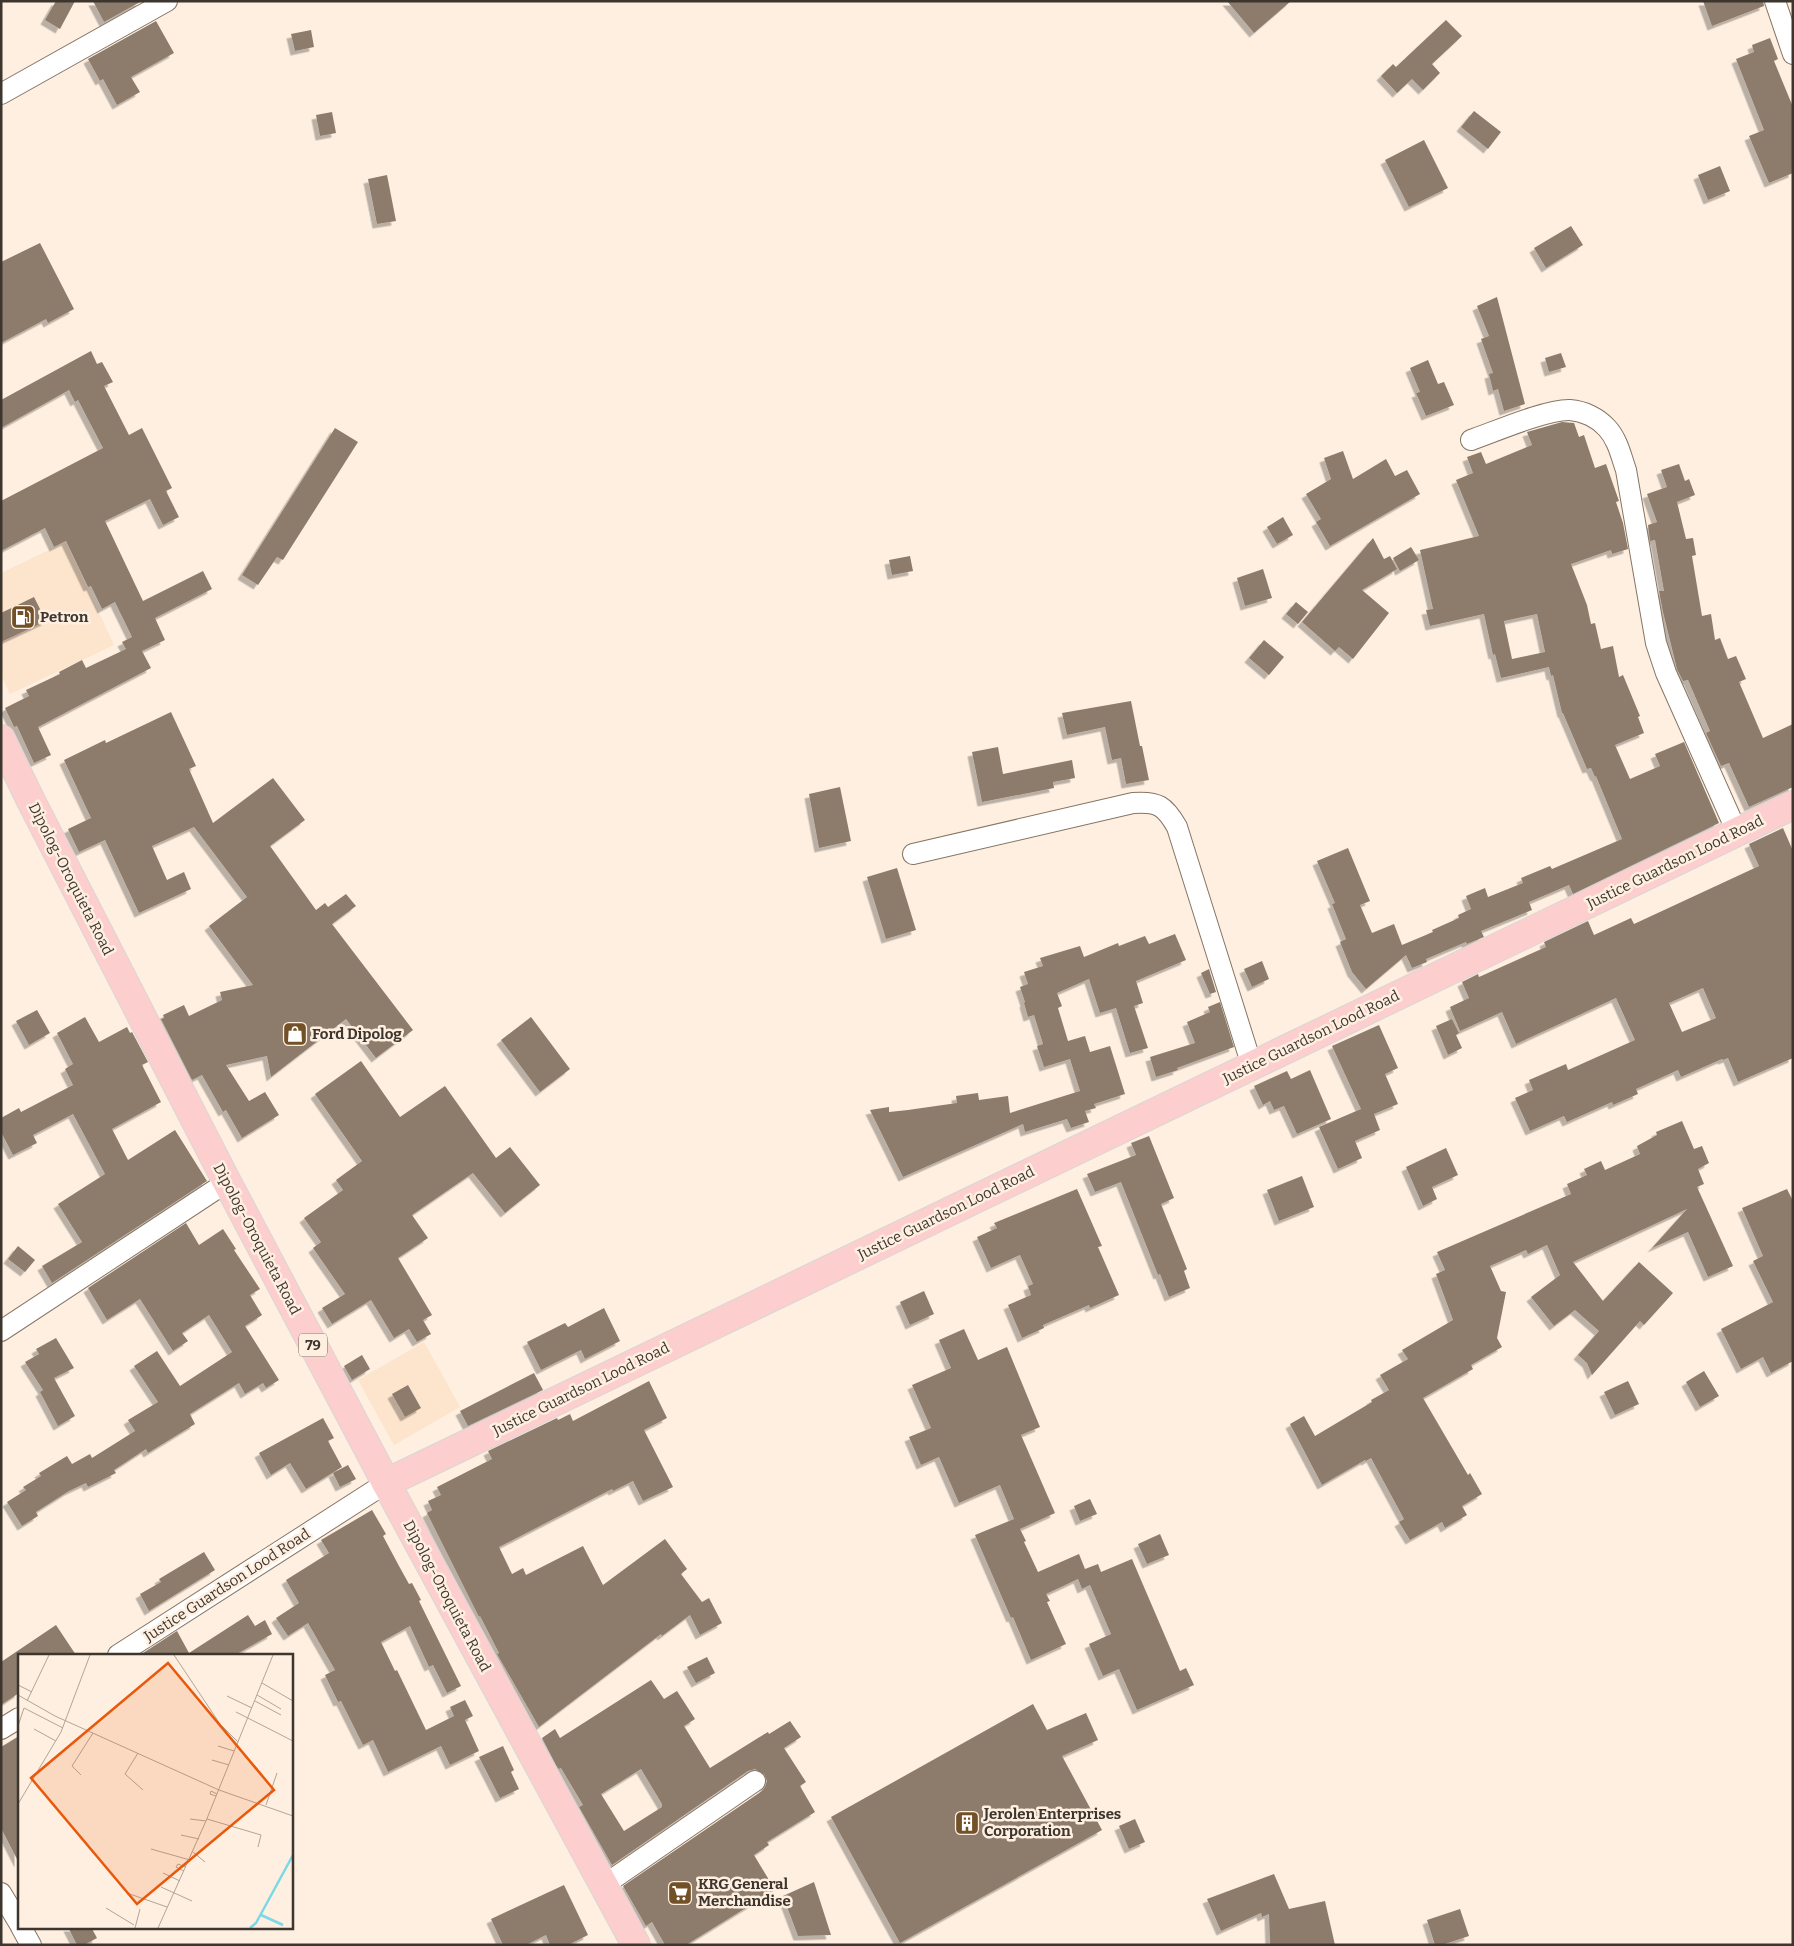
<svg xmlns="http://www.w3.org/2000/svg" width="1794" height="1946" font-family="Bitter,serif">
<defs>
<filter id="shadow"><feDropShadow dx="-4.5" dy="4.5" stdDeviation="0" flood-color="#0004"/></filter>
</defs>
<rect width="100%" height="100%" fill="#feefe0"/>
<g fill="#fde4cc">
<path d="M66,542l48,103 -104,49 -9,-19v-102z"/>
<path d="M424,1342l36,65 -66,38 -36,-65z"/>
</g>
<g fill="#8d7c6c" fill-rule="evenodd" filter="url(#shadow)">
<path d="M56,1h19l-15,28 -15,-9z"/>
<path d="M93,1h49l-38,21z"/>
<path d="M1227,1h64l-37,32z"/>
<path d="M1703,1h60l1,5 -52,20z"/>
<path d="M1446,20l16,16 -30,28 8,9 -17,17 -11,-11 -15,14 -16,-17 12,-12 3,3z"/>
<path d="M156,21l18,32 -43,24 9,15 -23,13 -14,-26 -3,2 -12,-22z"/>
<path d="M311,30l3,17 -19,4 -4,-17z"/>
<path d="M1770,38l8,21 -4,2 19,46v66l-24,10 -20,-47 15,-6 -28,-71 18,-7 -2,-7z"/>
<path d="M1474,111l27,21 -13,17 -27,-22z"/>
<path d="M332,112l4,21 -16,3 -4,-21z"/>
<path d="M1424,140l24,48 -39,19 -24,-47z"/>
<path d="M1720,166l10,25 -22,9 -10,-25z"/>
<path d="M387,175l9,46 -19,3 -9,-45z"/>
<path d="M1571,226l12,19 -37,23 -12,-20z"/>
<path d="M40,243l34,66 -26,14 -2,-4 -45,24v-81z"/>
<path d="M1497,297l28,107 -21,7 -6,-22 -5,2 -4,-17 4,-1 -12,-34 8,-3 -12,-30z"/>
<path d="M91,351l6,13 5,-2 11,20 -9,4 25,49 13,-7 30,60 -6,3 13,26 -16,8 -13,-26 -45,22 38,80 60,-30 9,18 -57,29 10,22 -23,11 9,17 -113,59 13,28 -17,8 -17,-37 -3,1 -9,-19 24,-12 -3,-6 34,-16 -1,-2 23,-12 4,8 40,-19 -4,-7 10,-5 -17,-35 -13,7 -11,-23 -3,1 -22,-46 -12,6 -9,-19 -44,23v-50l102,-53 -25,-48 -3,2 -6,-12 -68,38v-28z"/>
<path d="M1561,353l5,14 -17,5 -4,-14z"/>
<path d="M1428,360l10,24 6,-2 10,23 -28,11 -10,-23 4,-1 -10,-24z"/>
<path d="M1562,422l12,1 5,14 5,-2 11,33 11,-4 13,37 -3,1 7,21 5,26 -16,5 -1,-4 -40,14 16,41 4,19 4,-1 6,26 12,-3 6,31 4,-2 17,41 -2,1 6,16 -29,12 15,34 30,-13 -5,-12 29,-12 35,81 -146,71 -4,-9 -40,17 3,8 -51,21 3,6 -17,7 -1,-2 -40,17 1,3 -15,6 -6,-13 -40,34 -14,-17 -12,-30 6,-3 -14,-35 3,-1 -18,-42 31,-13 22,53 -10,4 12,28 22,-9 8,21 31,-13 -1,-2 27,-12 -1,-3 13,-6 -5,-13 19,-8 3,9 35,-14 -2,-5 29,-12 2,3 70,-30 -26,-63 -1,1 -4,-9 -4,1 -24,-56h-1l-9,-38 -2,1 -2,-9 -48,11 -6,-24 -2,1 -9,-41 -54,12 -4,-16 7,-1 -13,-59 59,-14 -23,-56 17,-7 -6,-16 14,-5 5,12 46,-19 -5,-13zM1537,614l8,38 -33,7 -8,-38z"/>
<path d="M335,428l23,14 -75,118 -6,-3 -19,28 -16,-10z"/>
<path d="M1343,451l10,28 33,-20 9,17 12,-6 13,24 -90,52 -14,-24 5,-3 -15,-25 25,-15 -7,-21z"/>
<path d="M1679,464l6,17 4,-2 6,16 -18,7 9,37 7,-1 3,17 -4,1 10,60 9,-2 4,26 5,-2 8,21 8,-3 10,23 -7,3 24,56 30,-14v63l-44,20 -20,-44 -8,3 -15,-33 4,-2 -22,-51 -5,1 -6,-12 -14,-57 -4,-21h5l-9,-51 -5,1 -2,-16 9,-3 -10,-28 20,-7 -6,-17z"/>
<path d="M1283,517l10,18 -16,9 -10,-17z"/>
<path d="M1373,538l11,21 6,-3 7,13 -35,21 27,23 -36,46 -14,-12 -4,4 -33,-29z"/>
<path d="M1411,547l8,13 -19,11 -7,-13z"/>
<path d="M910,556l3,15 -21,4 -3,-15z"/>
<path d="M1263,569l9,29 -27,8 -8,-28z"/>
<path d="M34,597l12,24 -45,21v-29z"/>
<path d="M1296,602l12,10 -10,12 -12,-10z"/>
<path d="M1264,640l20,17 -15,18 -20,-17z"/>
<path d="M1131,701l9,45h2l7,34 -23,4 -5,-26 -9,2 -7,-33 -38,8 -5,-22z"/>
<path d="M171,712l25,54 -7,3 24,54 60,-45 32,42 -35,26 46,64 9,-7 3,4 18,-13 10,12 -24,18 81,106 -37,28 -30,-39 -75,58 -4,-21 -41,9 23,36 16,-9 14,23 -37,23 -16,-28 -3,2 -21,-37 -10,5 -31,-61 3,-1 -1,-3 21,-10 5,11 33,-16 -2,-8 33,-7 -44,-59 38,-29 -53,-70 -42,19 15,34 17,-8 7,17 -52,24 -34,-73 -26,12 -11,-23 23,-11 -27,-58 41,-20 1,3z"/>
<path d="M998,747l5,27 69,-14 3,18 -22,4 1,6 -72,14 -10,-50z"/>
<path d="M840,787l11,54 -32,7 -10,-54z"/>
<path d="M1783,828l10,23v207l-55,24 -10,-24 -5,2 -1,-1 -41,18 -3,-7 -42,19 2,5 -25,11 -1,-3 -45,20 -3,-6 -34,15 -15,-33 18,-8 -4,-10 37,-16 2,6 67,-30 -19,-42 -100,46 -14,-32 -42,19 -10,-24 19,-9 -7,-16 16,-8 1,3 67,-30 -2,-5 44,-21 6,14 37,-17 3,6 125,-58 -10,-22zM1703,988l13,30 -34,14 -13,-29z"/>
<path d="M897,868l19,62 -30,9 -19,-62z"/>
<path d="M1175,934l11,26 -50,21 7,22 -9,3 14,42 -18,5 -14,-45 -16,5 -11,-34 -32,14 5,13 -4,2 10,33 17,-5 5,16 20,-6 15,48 -31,10 2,4 -11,3 4,11 -18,6 -4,-9 -42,13 -2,-8 -120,53 -33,-67 19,-3v5l19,-2 49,-7 -1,-7 22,-3 1,7 29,-4 2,17 70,-22 -10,-32 -26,8 -7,-21 6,-2 -9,-29 -6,2 -4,-14 1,-1 -5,-15 8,-3 -4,-12 19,-6 -3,-8 40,-12 4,11 34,-14 1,3 26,-10 4,8z"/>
<path d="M1262,961l7,18 -17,8 -8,-18z"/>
<path d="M1209,969l7,23 -6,2 -9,-21z"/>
<path d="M1220,1002l14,45 -57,21 1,2 -22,7 -6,-20 45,-14 -8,-21 23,-10 -2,-5z"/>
<path d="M37,1010l13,23 -21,12 -13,-24z"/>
<path d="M85,1017l14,25 28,-15 3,6 2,-1 16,30 -6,3 19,37 -49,27 16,31 47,-30 32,51 -155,102 -10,-17 40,-24 -24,-38 47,-30 -32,-60 -40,21 4,8 -24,12 -12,-23v-14l18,-10 2,4 52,-27 -8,-16 8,-5 -16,-31z"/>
<path d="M531,1017l39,52 -30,23 -39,-52z"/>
<path d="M1452,1019l7,14 -3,2 6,13 -14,7 -12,-29z"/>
<path d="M1379,1025l19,43 -13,6 13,30 -24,10 6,16 -25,11 7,17 -24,11 -19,-42 42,-18 -29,-63z"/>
<path d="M361,1061l39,56 45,-31 51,72 14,-11 30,38 -35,28 -32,-40 -61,42 16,23 -30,20 34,57 -9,5 8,14 -14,8 -8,-13 -15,9 -23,-38 -39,24 -10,-16 23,-14 -32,-46 8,-6 -17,-24 39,-28 -7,-10 26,-19 -47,-67z"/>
<path d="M1310,1070l21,49 -34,15 -13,-28 -10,4 -4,-9 -7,4 -9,-19 33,-15 4,8z"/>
<path d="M1682,1121l12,28 8,-3 7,17 -11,6 6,15 -7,3 36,79 -25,11 -20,-45 -36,16 35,-39 -114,53 30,39 36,-39 34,31 -29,32 -4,-4 -48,54 -5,-12 -9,-8 21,-24 -24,-21 -21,16 -23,-29 29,-22 -13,-30 -19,9 -2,-4 -36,16 11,25 5,1 -9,46 5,9 -31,18 2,4 -50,29 45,77 2,-2 12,21 -20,12 5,9 -22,13 -3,-6 -32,18 -11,-18 5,-3 -33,-61 -5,3 -1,-1 -43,25 -32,-61 14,-8 11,20 57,-34 -1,-2 18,-10 -9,-15 28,-16 -6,-9 51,-30 -17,-46 9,-4 -8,-18 134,-58 -4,-10 20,-9 -3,-6 17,-8 4,9 35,-16 -3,-8 20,-11 -1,-3z"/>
<path d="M1149,1136l25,62 -13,6 26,65 -3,2 6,17 -21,9 -9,-23 -2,1 -37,-93 -26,10 -8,-18 49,-19 -5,-12z"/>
<path d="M1446,1148l12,27 -26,12 5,12 -14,7 -17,-39z"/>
<path d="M1302,1176l12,31 -35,14 -12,-31z"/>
<path d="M1077,1189l25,57 -4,1 21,48 -29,13 -1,-3 -46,20 1,3 -22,10 -14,-33 23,-10 -3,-9 5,-2 -13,-29 -29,13 -14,-31 20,-9 -3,-5z"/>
<path d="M1787,1189l6,12v160l-22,12 -8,-16 -22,12 -20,-40 52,-27 -20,-41 10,-5 -21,-48z"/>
<path d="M186,1223l13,22 24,-16 13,20 -2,1 26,39 -10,6 12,20 -17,11 34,54 -13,8 -3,-5 -18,11 -6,-11 -49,31 5,10 -47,29 -2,-4 -32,21 2,3 -28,14 -2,-4 -17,8 -33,21 2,4 -16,10 -15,-24 19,-12 -3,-3 18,-11 -2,-3 28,-17 5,8 18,-10 2,4 43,-27 -7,-11 30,-18 -24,-36 23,-15 23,35 52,-34 -23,-37 -27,18 6,8 -15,10 -33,-52 -33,21 -19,-32z"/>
<path d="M18,1246l17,14 -10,12 -17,-13z"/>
<path d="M924,1291l10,23 -24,11 -10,-23z"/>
<path d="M604,1308l16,33 -35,18 -4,-9 -40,20 -14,-28 38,-19 3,4z"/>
<path d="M964,1329l14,31 29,-13 33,80 -19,8 34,78 -35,16 6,12 -2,1 14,30 41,-18 6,15 13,-5 3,8 31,-13 48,112 6,-3 8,17 -57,25 -18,-41 -16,7 -14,-32 22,-10 -21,-49 -8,4 -4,-10 -32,15 4,7 -3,1 19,42 -35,16 -18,-43 -2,1 -36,-83 39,-16 -14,-34 -41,18 -20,-46 -18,8 -12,-28 22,-9 -19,-43 39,-17 -12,-28z"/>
<path d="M56,1338l18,30 -20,10 21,38 -17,10 -18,-34 3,-2 -18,-28 14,-8 -3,-5z"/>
<path d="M362,1355l8,14 -18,11 -8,-14z"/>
<path d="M1704,1371l15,25 -19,11 -14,-25z"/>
<path d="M534,1373l9,17 -75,36 -8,-15z"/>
<path d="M649,1381l18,37 -23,12 29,57 -30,14 -10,-20 -20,10 -1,-2 -113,58 13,27 11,-6 3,7 57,-29 20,39 62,-46 22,30 -6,5 21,28 7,-4 13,25 -22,12 -10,-20 -28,21 -1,-2 -122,93 -42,-73 2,-1 -19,-37 -1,1 -52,-104 5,-3 -4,-9 13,-6 -4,-8 55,-28 -4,-8 69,-33 1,2 12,-6 3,7z"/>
<path d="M1628,1381l11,23 -24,11 -11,-23z"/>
<path d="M408,1385l13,23 -16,9 -13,-23z"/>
<path d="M323,1418l11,20 -6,3 14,26 -36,22 -16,-26 -19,12 -12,-22z"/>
<path d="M348,1465l8,14 -16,8 -7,-14z"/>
<path d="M1090,1499l7,15 -17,7 -6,-15z"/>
<path d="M372,1510l14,24 -3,2 16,30 10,18 3,-1 9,17 -2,1 42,85 -14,7 -14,-28 -4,2 -19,-41 -29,16 14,29 2,-1 29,60 28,-14 -4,-9 15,-7 8,16 -8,4 14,31 -29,14 -9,-19 -53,26 -15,-32 -10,5 -22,-44 -3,1 -13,-27 10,-5 -27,-47 -20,13 -12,-18 23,-15 -13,-23 43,-27 -8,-13z"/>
<path d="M1160,1534l9,21 -22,9 -9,-20z"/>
<path d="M204,1552l11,18 -66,41 -9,-17 21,-12 -2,-3z"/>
<path d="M248,1615l7,11 10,-6 7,14 -37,21h-95l37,-24 12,22z"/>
<path d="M56,1625l20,30h-57v38l-18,12v-43z"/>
<path d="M707,1657l8,16 -19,10 -9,-16z"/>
<path d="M651,1680l13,19 13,-8 18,28 -11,7 26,42 48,-30 10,-6 1,2 21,-13 11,16 -17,11 22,34 -6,4 15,26 -48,30 2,3 -15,10 21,35 -89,55h-21l-13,-23 -6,4 -23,-40 139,-95 3,-4 2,-6 -3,-7 -9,-5 -7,2 -136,94 -33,-58 4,-2 -22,-37 -2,1 -2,-2 -15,-29 13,-9 5,9zM641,1769l21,35v3l-38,24 -23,-37z"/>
<path d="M1033,1704l14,26 39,-17 12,27 -36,16 40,74 -202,113 -69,-126z"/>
<path d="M19,1736v127l-18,-35v-81z"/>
<path d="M503,1746l11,24 -3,2 8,17 -19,9 -21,-41z"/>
<path d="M1135,1819l10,23 -16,7 -10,-23z"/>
<path d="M1274,1874l15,35 36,-8 10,44h-65l-1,-31 -7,3 -1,-4 -40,18 -14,-32z"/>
<path d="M814,1882l17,53 -33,1 -15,-40z"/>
<path d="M564,1885l24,50 -20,10h-18l-4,-10 -20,10h-23l-12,-26z"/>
<path d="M1460,1909l9,27 -27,9h-7l-8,-25z"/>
<path d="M68,1927h23l6,11 -13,7h-7z"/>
</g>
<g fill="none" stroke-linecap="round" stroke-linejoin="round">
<defs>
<g id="minor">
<path d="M1775,1l18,53"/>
<path d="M1,94l166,-93"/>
<path d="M1471,440c23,-8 76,-31 99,-30 14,1 28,8 37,18 11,12 14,28 19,42l30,173 10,30 71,159"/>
<path d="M913,854l220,-51c25,-2 32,3 44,24l75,239"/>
<path d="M1,1331l226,-149"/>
<path d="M118,1655l268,-172"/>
<path d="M1,1729l18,-11"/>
<path d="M604,1885l151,-104"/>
<path d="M1,1893l18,30"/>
<path d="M21,1927l10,18"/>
</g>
<g id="primary">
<path d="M1,739l30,62 196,381 165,312 244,451"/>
<path d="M386,1483l1407,-678"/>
</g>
</defs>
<use href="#minor" stroke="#857564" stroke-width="22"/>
<use href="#primary" stroke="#d8d7d5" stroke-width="30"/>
<use href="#minor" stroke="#fff" stroke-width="20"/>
<use href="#primary" stroke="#fccecd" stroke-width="28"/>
</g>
<defs>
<symbol id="fuel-square" viewBox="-11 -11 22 22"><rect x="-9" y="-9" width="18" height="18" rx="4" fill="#725028" stroke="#feefe0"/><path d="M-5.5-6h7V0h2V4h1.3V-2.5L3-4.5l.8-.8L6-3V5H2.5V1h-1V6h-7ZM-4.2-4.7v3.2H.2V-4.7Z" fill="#fff"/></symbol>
<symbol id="shop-square" viewBox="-11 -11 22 22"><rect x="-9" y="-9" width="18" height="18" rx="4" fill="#725028" stroke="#feefe0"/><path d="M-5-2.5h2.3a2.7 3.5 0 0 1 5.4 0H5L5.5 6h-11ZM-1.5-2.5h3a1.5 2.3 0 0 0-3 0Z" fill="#fff"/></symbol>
<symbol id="building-square" viewBox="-11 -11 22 22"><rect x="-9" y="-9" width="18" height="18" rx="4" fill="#725028" stroke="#feefe0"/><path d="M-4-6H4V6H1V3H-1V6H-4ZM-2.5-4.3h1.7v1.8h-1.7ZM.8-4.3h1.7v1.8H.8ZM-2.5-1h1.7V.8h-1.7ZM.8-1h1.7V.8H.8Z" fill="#fff"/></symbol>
<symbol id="supermarket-square" viewBox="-11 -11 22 22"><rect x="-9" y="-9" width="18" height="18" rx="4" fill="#725028" stroke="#feefe0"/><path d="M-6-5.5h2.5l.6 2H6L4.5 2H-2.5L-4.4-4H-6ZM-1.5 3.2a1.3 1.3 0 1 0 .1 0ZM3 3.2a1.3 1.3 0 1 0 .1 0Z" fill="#fff"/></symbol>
</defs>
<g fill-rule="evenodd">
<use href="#fuel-square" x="9" y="603" width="28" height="28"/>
<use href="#shop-square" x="281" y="1020" width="28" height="28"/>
<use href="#building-square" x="953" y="1809" width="28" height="28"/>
<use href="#supermarket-square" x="666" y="1879" width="28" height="28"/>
</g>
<g text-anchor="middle" stroke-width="5" stroke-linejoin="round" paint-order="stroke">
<rect fill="#feefe0" stroke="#776e64" stroke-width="1" x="299" y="1333.5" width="28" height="23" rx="4"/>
<g font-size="14" font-weight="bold" fill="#3d362f">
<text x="313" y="1350">79</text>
</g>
<g font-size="15" font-weight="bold" fill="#3d362f" stroke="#feefe0" text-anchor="start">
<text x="40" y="622">Petron</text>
<text x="312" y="1039">Ford Dipolog</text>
<text x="984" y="1819">Jerolen Enterprises<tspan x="984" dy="17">Corporation</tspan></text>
<text x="698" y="1889">KRG General<tspan x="698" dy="17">Merchandise</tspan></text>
</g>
<g font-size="15" fill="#3d362f" stroke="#feefe0">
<text transform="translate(1675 862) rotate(-26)" y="5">Justice Guardson Lood Road</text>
<text transform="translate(71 879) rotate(63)" y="5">Dipolog-Oroquieta Road</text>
<text transform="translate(1311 1037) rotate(-26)" y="5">Justice Guardson Lood Road</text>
<text transform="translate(946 1213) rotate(-26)" y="5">Justice Guardson Lood Road</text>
<text transform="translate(257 1239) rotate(62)" y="5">Dipolog-Oroquieta Road</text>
<text transform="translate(581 1389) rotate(-26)" y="5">Justice Guardson Lood Road</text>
<text transform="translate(227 1585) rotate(-33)" y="5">Justice Guardson Lood Road</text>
<text transform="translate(447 1596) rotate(62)" y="5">Dipolog-Oroquieta Road</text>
</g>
</g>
<g transform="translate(18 1654)">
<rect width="275" height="275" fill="#feefe0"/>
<path fill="none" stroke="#7ad8e7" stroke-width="2.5" d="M243,261l22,10M232,274l6,-5 37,-68"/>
<path fill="none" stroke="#b1a599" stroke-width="1" d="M156,1l46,69 18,18M244,29l31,18M0,31l14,7M0,41l37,21 164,74M239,41l24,14M209,42l25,12M9,47l22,-46M237,47l26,14M218,58l57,29M0,72l6,-18 39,20M16,75l22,12M200,92l16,5M120,99l-13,21 18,16M194,106l17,5M63,121l-9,-9 21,-33M201,136l74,26M198,142l-6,-2 1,-3 6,3M0,150l43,-72 29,-77M248,151l11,-32M172,165l16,2M189,165l54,16 -3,12M163,181l18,4M133,195l39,11M175,198l12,10M166,217l-8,-4 2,-3 8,3M145,219l17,8M143,233l31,14M109,239l40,14M88,254l28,17M117,274l5,-19M140,274l48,-107 67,-166"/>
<path fill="#e8590c" fill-opacity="0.15" stroke="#e8590c" stroke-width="2.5" d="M150,9l106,127 -137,114 -106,-126z"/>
<rect width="275" height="275" fill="none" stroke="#3d362f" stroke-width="2.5"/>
</g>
<rect width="1794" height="1946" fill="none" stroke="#3d362f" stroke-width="5"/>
</svg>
